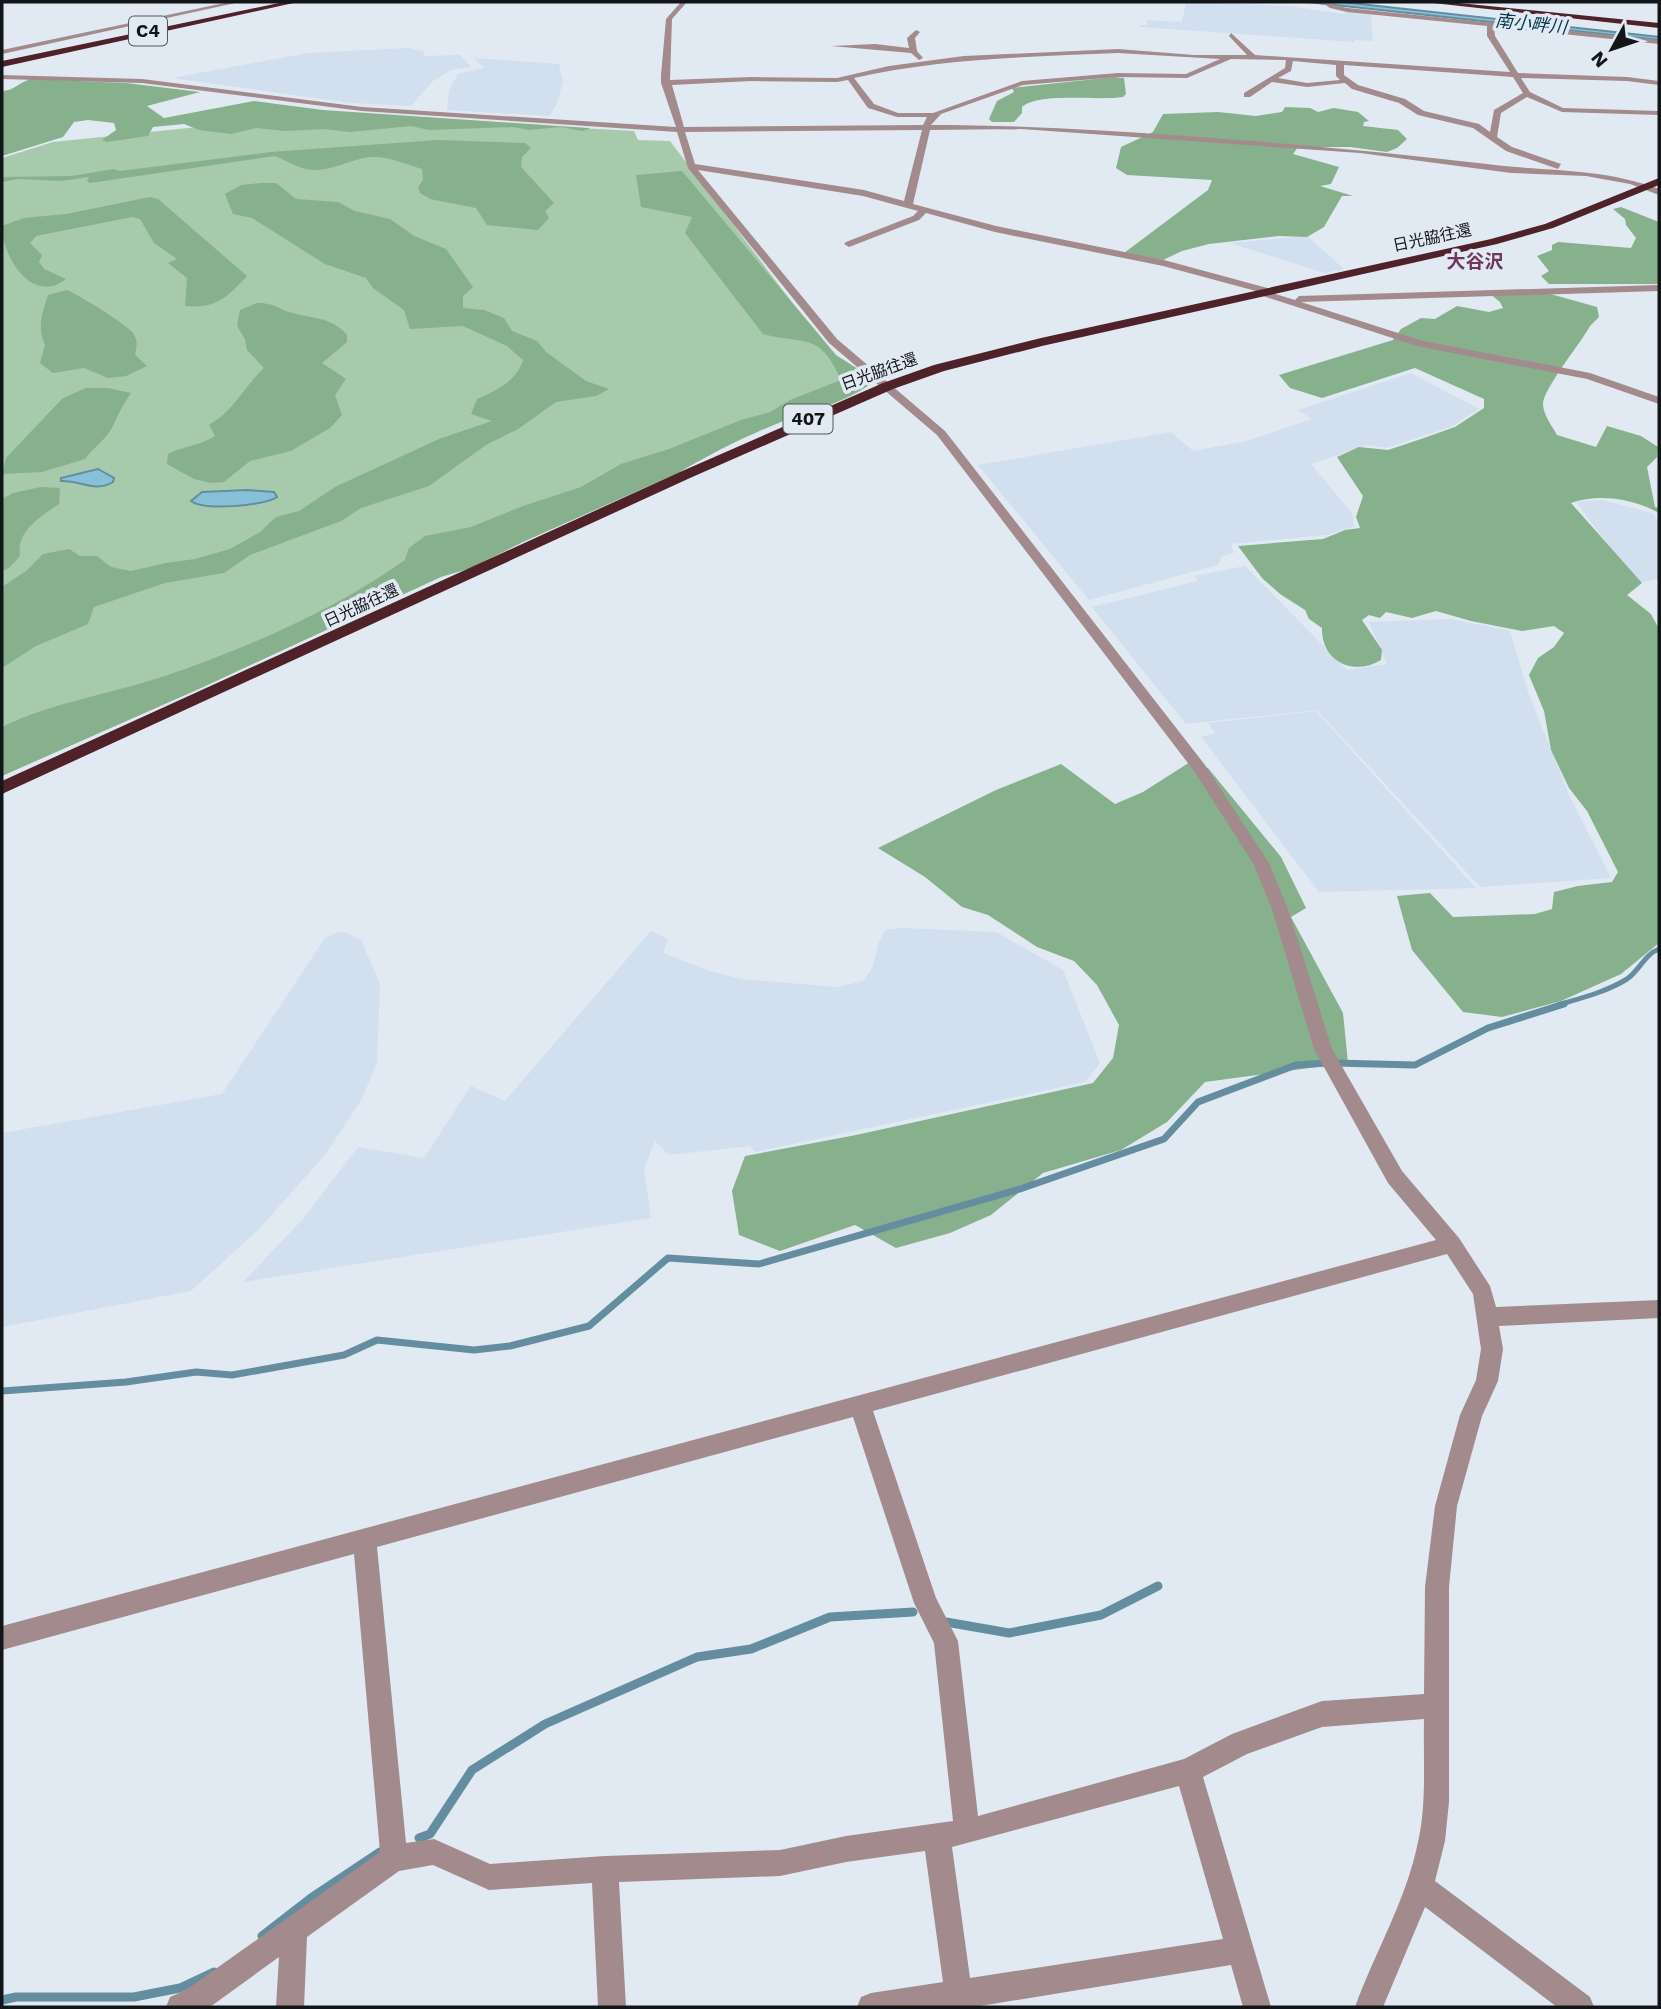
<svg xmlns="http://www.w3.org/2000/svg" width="1661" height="2009" font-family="'Work Sans','Noto Sans JP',sans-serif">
<rect width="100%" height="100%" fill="#e1eaf3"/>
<g fill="#d1dfee">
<path d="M1186,2l105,4 51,8 8,-3 21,2 2,28 -18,-1 -1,2 -214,-15v-2h7v-5l35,2z"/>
<path d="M408,48l16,3v5l36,-1 11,12 -20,3 -18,11 -22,25 -60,-3 -179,-25 136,-25z"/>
<path d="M474,58l85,6 4,18 -7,24 -7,10 -102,-6 2,-20 9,-16 26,-6z"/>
<path d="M1307,236l37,33 -19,4 -95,-30z"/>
<path d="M1411,373l68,36 -26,17 -66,22 -20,-3 -56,19 41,49 2,14 -28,8 -95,9 3,9 -12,3 -4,9 -129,35 -111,-135 193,-33 22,19 54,-10 65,-22 -14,-9z"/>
<path d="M1602,500l50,13 7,8v58l-22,4 -61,-81z"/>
<path d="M1245,566l102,104 40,-6 -18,-42 83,-3 58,12 18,61 41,103 42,83 -131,9 -163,-177 -131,14 -94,-117 106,-26 -4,-5z"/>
<path d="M1316,711l160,177 -157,4 -118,-155 14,-4 -7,-10z"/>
<path d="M901,928l95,4 67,38 37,93 -15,19 -330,70 -5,-6 -81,9 -14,-14 -11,28 7,49 -408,64 60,-63 55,-72 66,11 47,-72 34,15 146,-170 17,8 -5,14 46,18 32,8 95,8 28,-6 9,-15 5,-22 7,-14z"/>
<path d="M338,932l9,1 14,7 19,44 -3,78 -15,37 -37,56 -67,75 -67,61 -189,36v-194l220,-39 103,-156z"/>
</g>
<path fill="#a7c9ac" d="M325,114l309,17 4,9 32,1 183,242 -851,374v-599l51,-16z"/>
<g fill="#87b08d">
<path d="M1114,77l10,1 2,16 -3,3c-27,4 -83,-5 -101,10v6l-8,9h-22l-3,-3 8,-18 17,-9 -2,-4z"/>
<path d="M31,79l95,4 74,9 -53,14 17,12 90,-17 69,9 266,18v1l-7,2 -21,-4 -32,3 -16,-3 -84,3 -18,-4 -61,6 -27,-3 -38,2 -29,-3 -25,6 -32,-4 -15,-6 -31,3 -5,9 -41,6 -5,-2 14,-10 -2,-7 -26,-3 -14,2 -11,15 -61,19v-65c12,0 17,-9 29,-12z"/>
<path d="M1285,107l25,1 8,4 16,-4 24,4 11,9 -5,1 -1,4 35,4 9,9 -10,9 -10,4 -37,-5h-52l-5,7 46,13 -8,17 -11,2 33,10h-11l-18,31 -17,10 -28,-1 -70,8 -27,7 -19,9 -39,-7 84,-63 4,-10 -85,-5 -11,-7 5,-21 32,-15 10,-18 55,-2 38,4 26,-4z"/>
<path d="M438,140l87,3 6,5 -9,9 -1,10 33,36 -9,8 4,7 -11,12 -51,-5 -11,-17 -46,-9 -10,-6 -2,-6 5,-7 -1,-11c-20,-6 -37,-15 -58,-11 -16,3 -32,12 -48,12 -15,0 -27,-8 -41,-14l-185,27 -3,-2 2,-4 -28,4 -43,-2 -16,3v-5l70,-1 41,-7 7,2 151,-19z"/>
<path d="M682,171l154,184 22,14 13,15c-28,19 -59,27 -90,38 -35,14 -71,32 -103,51l-155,69 -52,26 -30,9 -242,112 -197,87v-49c51,-25 109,-33 163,-51 84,-29 168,-65 240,-116l4,-12 16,-12 46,-9 52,-21 58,-19 40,-23 48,-15 72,-29 29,-8 20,-12 51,-20c-21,-49 -37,-35 -78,-46l-78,-101 7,-16 -51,-10 -5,-32z"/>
<path d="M261,183h15l20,16 42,3 17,9 35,8 24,17 32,13 27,38 -10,9v12l21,2 20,8 8,13 25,10 9,11 40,29 23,8 -13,7 -40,6 -38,27 -32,16 -57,41 -68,22 -20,13 -91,34 -26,18 -59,10 -71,24 -6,17 -52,22 -34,22v-81l24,-16 17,-17 26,-5 11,7h17l14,11 20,4 35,-8 29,-4 35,-10 30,-17 16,-15 23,-6 36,-24 104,-48 53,-18 -21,-7 6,-15c20,-9 39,-17 46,-39l-16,-14 -44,-20 -53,3 -6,-19 -31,-22 -7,-10 -41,-14 -73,-46 -19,-4 -8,-20 16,-9z"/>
<path d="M150,197l8,2 89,77c-20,21 -30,33 -62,30l2,-28 -19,-15 9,-4 -23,-16 -14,-24 -8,-2 -96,19 -6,7 12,12 -3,7 5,7 22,10c-34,27 -64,-23 -64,-53l22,-8 42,-4z"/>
<path d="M1621,207l38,15v62h-110l-8,-8 8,-5 -12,-15 15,-6v-5l6,-3 73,6 5,-10 -10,-13 -1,-6 -12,-10z"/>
<path d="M67,290c10,4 61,35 66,43 5,8 4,13 2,22l12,11 -21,10 -18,2 -24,-10 -31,5 -13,-10 5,-18c-8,-19 -3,-31 3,-50z"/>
<path d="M1536,290l61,17 2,10 -9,9c-9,17 -48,64 -47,79 1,11 9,21 14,30l39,12 11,-21 34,10 17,11 -1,10 -10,10 8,40 4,1v5c-25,-14 -60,-20 -88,-10l71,80 -15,12 24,19 8,15v314l-38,31 -60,27 -59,16 -39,-5 -51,-62 -15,-54 33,-3 23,24 82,-3 17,-5 2,-17 24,-6 34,-4 6,-10 -31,-61 -18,-23 -18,-38 -7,-39 -15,-36 9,-17 16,-11 10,-14 -10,-7 -32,5 -51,-10 -35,-10 -24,7 -26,-6 -6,6 -11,-3 -7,5 20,30 -1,10c-28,17 -60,1 -59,-32l-13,-9 -4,-9 -25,-16 -18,-16 -24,-32 85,-7 22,-9 15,-2 -4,-11 7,-21 -26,-39 22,-10 29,3 33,-11 34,-12 29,-19v-9l-69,-31 -93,30 -32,-10 -11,-13 114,-35 8,-11 20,-11 14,1 22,-13 32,6 14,-4 -3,-6 -10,-8z"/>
<path d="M257,303c20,0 21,7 36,10 21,6 39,4 54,22v7l-25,21 24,16 -11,16 7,20 -12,13 -39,23 -41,10 -26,21 -14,1 -16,-4 -27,-15 1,-10c16,-8 31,-8 47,-18l-6,-11c25,-14 35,-38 55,-57l-17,-18 -2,-11 -8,-13 3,-16z"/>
<path d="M86,388h22l23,5c-8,11 -13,22 -19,35 -6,11 -19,20 -27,31l-43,13 -40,2 4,-16 57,-60z"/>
<path d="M41,487l19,1 -1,16c-19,13 -43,27 -39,52l-11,12 -7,3v-72l11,-6z"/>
<path d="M1190,762l18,6 73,89 25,51 -15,9 52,96 5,50 -143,19 -38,40 -46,28 -78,23 -52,42 -41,18 -54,15 -41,-23 -75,26 -41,-16 -7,-44 13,-35 111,-21 237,-52 20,-25 6,-33 -22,-40 -23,-24 -37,-14 -49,-32 -26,-8 -37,-30 -47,-29 118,-58 65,-26 54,40 28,-12z"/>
</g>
<g fill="#87c1d8" stroke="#648e9f" stroke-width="2">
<path d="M1307,2h35l317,35v3z"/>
<path d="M98,469l16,9 -1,4c-18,11 -33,-2 -52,-1v-3z"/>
<path d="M247,490l27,2 3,5c-13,9 -73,14 -86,4l11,-9z"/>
</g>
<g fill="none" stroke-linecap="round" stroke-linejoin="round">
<path stroke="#648e9f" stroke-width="5" d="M1558,1005c23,-7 48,-13 69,-26 12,-8 18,-25 32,-30"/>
<g stroke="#648e9f" stroke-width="7">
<path d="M1334,1063l81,2 73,-37 76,-24"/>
<path d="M2,1391l124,-9 70,-10 36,3 112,-20 33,-15 97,10 36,-4 79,-20 79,-68 91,6 261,-75 144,-50 34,-37 98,-37 31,-2"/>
</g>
<g stroke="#648e9f" stroke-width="9">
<path d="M946,1622l63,11 92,-18 57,-29"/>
<path d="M419,1838l11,-4 42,-64 73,-46 152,-67 54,-8 79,-32 83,-5"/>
<path d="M262,1936l49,-38 69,-46"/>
<path d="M2,2000l14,-3h118l46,-9 34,-16"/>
</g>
<g fill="#a38a8c" fill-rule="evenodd">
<path d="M229,2h11l-238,52v-4z"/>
<path d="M681,2h6l-15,17 -2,61 81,-3 86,1 52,-12 75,-10 154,-7 76,6h53l-18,-19 2,-3 24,22 255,17 -23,-36v-10l-140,-14 -17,-4 -9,-6 26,6 312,32v4l-165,-17 1,9 23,37 109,4 32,4v4l-32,-4 -106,-3 9,14 33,16 96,3v4l-97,-3 -35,-15 -26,16 -4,24 15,10 49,17 -3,5 -52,-18 -33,-23 -55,-13 -19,-12 -47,-14 -7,-6 -38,4 -35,-5 -22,15h-6v-4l41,-25 1,-8 -55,-1 -44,19 -69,-1 -95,8 -82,29 -10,11c85,0 169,5 254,11 101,7 201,16 302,28 61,8 113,3 172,25v6l-29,-11 -44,-8 -75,-3 -151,-20 -339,-24 -91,1 -17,74 83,22 168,34 107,29 1,4 23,7 4,-4 360,-11v6l-358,11 122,39 167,32 69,24v7l-72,-25 -170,-33 -160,-52 -1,-3 -93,-25 -168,-34 -69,-19 -7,7 -70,27 -5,-3 2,-2 67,-26 5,-5 -55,-15 -165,-26 139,169 108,92 260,334 64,98 19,46 44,140 70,122 57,67 31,48 6,21 163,-7v18l-160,8 4,23 -5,32 -16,35 -25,90 -8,81v215l-4,39 -10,40 155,116 4,10h-37l-132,-100 -42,100h-28c20,-55 51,-106 63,-165 9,-39 5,-82 6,-123l-102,8 -75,27 -44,23 68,230h-28l-12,-42 -257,42h-117l4,-10 10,-4 72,-11 -18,-131 -79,11 -66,14 -161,6 7,125h-28l-6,-124 -103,7 -56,-25 -34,6 -92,66 -3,70h-28l3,-50 -69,50h-44l4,-10 16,-7 194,-138 -26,-298 -352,96v-24l1434,-386 -48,-57 -74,-134 -42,-140 -19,-46 -59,-92 -257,-336 -108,-92 -141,-175 -11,-36 -315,-21 -220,-28 -140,-4v-4l140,4 220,28 314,20 -15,-44v-8l5,-56zM1118,53l102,6 -34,15 -68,-1 -96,8 -89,32h-35l-24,-9 -20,-26c87,-20 175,-21 264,-25zM1293,61l43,4v11l4,4 -33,3 -29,-5 13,-7zM1344,65l169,12 10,16 -29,17 -4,22 -11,-8 -55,-13 -19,-12 -47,-14 -14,-10zM848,80l20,28 29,9h30l-4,8 -239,2 -12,-42 79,-4 86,1zM922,130l-18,71 -40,-11 -169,-26 -10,-32zM1447,1254l26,40 8,55 -5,31 -16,35 -25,91 -10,81 -1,107 -102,7 -90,33 -48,25 -206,57 -20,-175 -22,-43 -63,-187zM853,1417l61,186 20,40 19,178 -107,15 -66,14 -175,6 -115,8 -56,-25 -28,4 -29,-296zM1179,1786l44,153 -253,39 -18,-131z"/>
<path d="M916,30l4,2 -5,6 2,13 6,7 -4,2 -8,-7 -80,-7 44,-2 34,4 -2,-10z"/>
</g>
<g fill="#4f2229" fill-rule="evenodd">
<path d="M284,2h14l-296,65v-6z"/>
<path d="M1424,2h25l210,21v5z"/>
<path d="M1659,178v7l-106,43 -56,16 -455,102 -98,25 -51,18 -203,89 -688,316v-13l678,-309 203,-89 51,-18 107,-27 450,-99 54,-15z"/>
</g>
</g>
<g text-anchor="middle" stroke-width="7" stroke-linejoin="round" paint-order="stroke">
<g font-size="16" fill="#131619" stroke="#e1eaf3">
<text transform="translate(1432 237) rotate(-12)" y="6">日光脇往還</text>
<text transform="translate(879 371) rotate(-20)" y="6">日光脇往還</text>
<text transform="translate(361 605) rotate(-25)" y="6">日光脇往還</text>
</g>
<g font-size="18" font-style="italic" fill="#023949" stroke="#e1eaf3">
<text transform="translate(1531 24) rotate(6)" y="6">南小畔川</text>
</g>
<g fill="#e1eaf3" stroke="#51565a" stroke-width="2">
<rect x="129" y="16.5" width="38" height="29" rx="5"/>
<rect x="783.5" y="404.5" width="49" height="29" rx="5"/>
</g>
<g font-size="18" font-weight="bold" fill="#131619">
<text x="148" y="37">C4</text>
<text x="808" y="425">407</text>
</g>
<g font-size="19" font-weight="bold" fill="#71365f" stroke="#e1eaf3">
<text x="1475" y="268">大谷沢</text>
</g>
</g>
<rect width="1661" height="2009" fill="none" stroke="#131619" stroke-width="7"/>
<g transform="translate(1612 49) rotate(230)" stroke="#e1eaf3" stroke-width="5" paint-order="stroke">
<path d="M0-5L12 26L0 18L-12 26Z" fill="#131619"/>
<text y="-10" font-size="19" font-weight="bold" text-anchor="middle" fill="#131619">N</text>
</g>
</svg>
